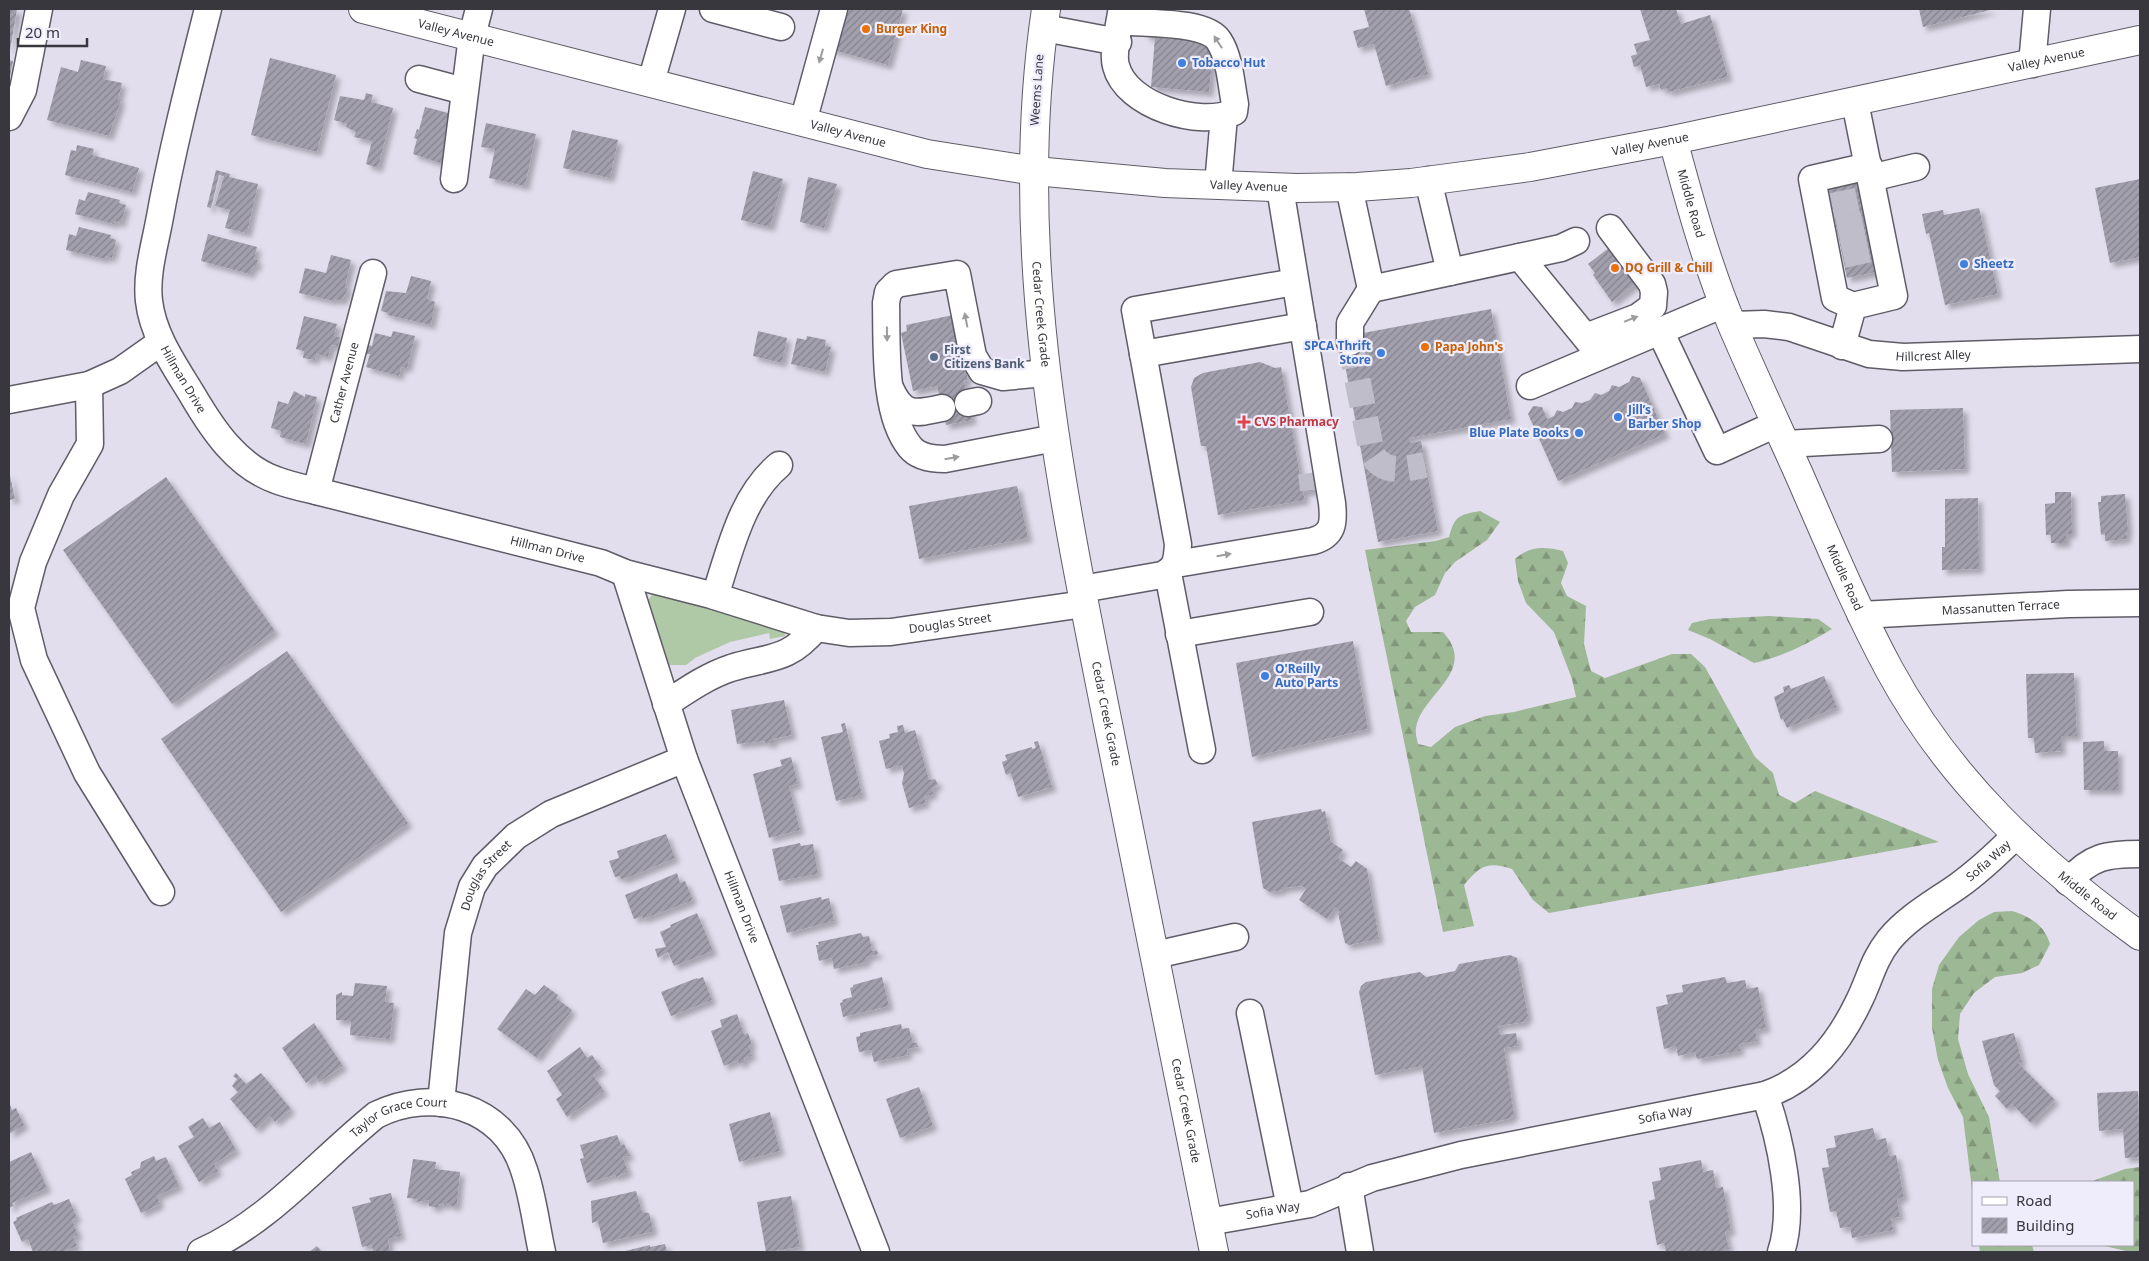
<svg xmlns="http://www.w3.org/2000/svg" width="2149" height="1261" font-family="'Noto Sans',sans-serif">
<defs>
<pattern id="forest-firs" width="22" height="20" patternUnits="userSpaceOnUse" patternTransform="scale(1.25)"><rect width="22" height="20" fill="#9db894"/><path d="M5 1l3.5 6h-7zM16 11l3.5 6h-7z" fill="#81967a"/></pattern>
<pattern id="building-hatch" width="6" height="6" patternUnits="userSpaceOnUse" patternTransform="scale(1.25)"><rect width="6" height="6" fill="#a3a0ae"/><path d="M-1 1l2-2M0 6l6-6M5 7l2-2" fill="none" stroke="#86838f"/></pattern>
<filter id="shadow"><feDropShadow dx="4.5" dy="4.5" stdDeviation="2.5" flood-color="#0004"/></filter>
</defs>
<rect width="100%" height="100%" fill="#e2deed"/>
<path fill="#afc9a6" d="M662,591l122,39 1,6 -15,3 -1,-6 -39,9 -35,16 -9,7h-17l-1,5 -22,-68 8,-9z"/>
<g fill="url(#forest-firs)">
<path d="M1480,511l20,11 -13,18 -32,22 -10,11 -10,22 -20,12 -9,14 5,11h32c36,40 -22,62 -27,96 -1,5 1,11 2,16l13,3 24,-20 30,-11 29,-4 62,-15 -4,-18 -18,-47 -28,-29 -8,-22 -3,-22c14,-13 29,-13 48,-8l5,12 -7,20 6,13 19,10 -2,38 7,27 14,7 67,-24h19l14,13 50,90 18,16 6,22 16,8 20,-12 124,51 -390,71 -16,-13 -21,-31c-25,-8 -32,-3 -48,16l10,41 -31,6 -78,-382 71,-9 13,-4c6,-22 10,-22 31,-26z"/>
<path d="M1769,616l49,3 14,10c-25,15 -50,28 -78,34l-44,-24 -22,-9 4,-7 18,-4z"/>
<path d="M2012,911c19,6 32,14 38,33l-11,21 -17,8 -27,4 -21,16 -14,21 -2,25 10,35 21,43 11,65h-27v15l-10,-80 -15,-29 -10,-28 -6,-32v-39l7,-24 20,-28 20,-17 15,-8z"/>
<path d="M2140,1167v85h-10l-25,-6 28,-1v-63h-43l35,-13z"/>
<path d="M1979,1245h53l2,7h-54z"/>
</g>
<g fill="url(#building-hatch)" filter="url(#shadow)">
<path d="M9,9h8l-7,41h-1z"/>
<path d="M840,9h63l-15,56 -59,-16z"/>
<path d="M1364,9h45l19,65 -42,12 -12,-42 -16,4 -5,-17 16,-4z"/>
<path d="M1640,9h36l5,15 29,-9 18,62 -60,15 -1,-4 -6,2 -2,-6 -13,3 -6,-22 -6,2 -3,-11 6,-2 -3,-10 16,-4z"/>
<path d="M1919,9h75l-71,18z"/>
<path d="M1148,10l66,29 -5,53 -58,-5 4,-50 -10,-1z"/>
<path d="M270,58l66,17 -19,77 -66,-17z"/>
<path d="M9,60l4,1 -3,16h-1z"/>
<path d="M81,60l25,6 -3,13 19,4 -4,17h3l-12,36 -62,-16 14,-53 17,5z"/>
<path d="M366,93l7,2 -2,7 22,6 -15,60 -12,-4 6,-23 -18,-4 2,-5 -10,-5 1,-3 -13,-4 6,-24 24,4z"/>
<path d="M425,107l31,8 -13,49 -30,-10 4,-15 -3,-1 3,-9 2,1z"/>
<path d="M486,123l50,11 -11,52 -36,-8 6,-29 -14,-2z"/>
<path d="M572,130l46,10 -8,38 -47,-10z"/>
<path d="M77,145l17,4 -2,6 47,13 -7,24 -67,-17 6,-25 5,1z"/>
<path d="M216,170l14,4 -1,3 29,7 -11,49 -22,-5 5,-18 -15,-4 9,-30 -5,-1 -8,33 -4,-1z"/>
<path d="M753,171l30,8 -13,48 -29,-7z"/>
<path d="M808,177l29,7 -13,44 -24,-6z"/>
<path d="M2140,179v78l-30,6 -15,-75z"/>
<path d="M1857,181l19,91 -29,6 -19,-91z"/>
<path d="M88,192l32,8 -1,3 7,2 -5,18 -7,-2v3l-39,-10 4,-15 6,2z"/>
<path d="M1979,208l19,86 -53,11 -16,-72 -3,1 -4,-20 21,-4 1,5z"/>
<path d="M79,227l32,8 -1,3 6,2 -4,18 -6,-2 -1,3 -39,-9 3,-16 7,2z"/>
<path d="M208,234l49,13 -3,12 4,1 -2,7 -3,-1 -3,8 -49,-13z"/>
<path d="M1614,244l30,33 -32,25 -19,-27 2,-2 -7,-9z"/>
<path d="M331,255l20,5 -6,27 3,1 -6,13 -8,-2v2l-35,-8 6,-25 21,5z"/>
<path d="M411,276l20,5 -4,18 8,3 -4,23 -43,-10v-2l-7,-2 5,-20 20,2z"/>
<path d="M1491,309l20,110 -102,19 1,5 11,-2 17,90 -60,11 -37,-199 17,-9z"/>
<path d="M953,315l15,65 -4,1 8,39 -26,5 -9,-39 -24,5 -12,-58 6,-2 -1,-6z"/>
<path d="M304,316l33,8 -3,12 6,1 -2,9 -7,-1 -3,12 -12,-3 -1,6 -12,-2 1,-7 -8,-2z"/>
<path d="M393,331l22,5 -8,32 -6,-1 -2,9 -33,-9 4,-13h-4l2,-9 4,1 3,-13 16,4z"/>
<path d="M758,331l29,7 -5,25 -29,-7z"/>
<path d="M807,336l19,4 -1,6 6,1 -6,25 -34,-8 6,-26 9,2z"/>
<path d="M1260,362l15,6 6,-1 19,108 23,-4 2,18 -22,3 2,8 -87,15 -12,-69h-5l-10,-59 3,-9 9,-5z"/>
<path d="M1632,376l8,2 25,56 -107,47 -30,-67 5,-8 9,1 5,12 7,-3 3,-6 6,2 9,-4 3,-6 7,1 8,-3 5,-7 6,2 8,-4 3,-6 7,2 10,-5z"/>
<path d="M294,391l11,6v-3l12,3 -11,47 -26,-7 1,-6 -10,-3 7,-27 10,3z"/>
<path d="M1963,408l2,61 -73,3 -2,-62z"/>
<path d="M9,471l6,28 -6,1z"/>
<path d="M166,477l109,154 -103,73 -109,-154z"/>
<path d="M1017,486l11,52 -109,21 -10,-53z"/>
<path d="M2055,492h16l1,42h-6v9h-15v-8h-5l-1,-31 10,-1z"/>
<path d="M2125,494l3,38h-2l1,7 -22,2v-7l-4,1 -3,-33h3v-6z"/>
<path d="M1978,498l1,71 -37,1v-23h3v-48z"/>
<path d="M1353,641l15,88 -116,28 -16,-94z"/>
<path d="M287,651l121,172 -127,89 -120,-173z"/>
<path d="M2074,673l3,63h-16v15l-26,2 -1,-15h-6l-2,-64z"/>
<path d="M1824,676l13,31 -50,21 -4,-9 -2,1 -7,-23 10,-5 -1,-5 6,-2 2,4z"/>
<path d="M784,700l8,35 -19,4 1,3 -8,2 -1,-3 -28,3 -6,-34z"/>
<path d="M845,723l17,72 -26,6 -15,-64 22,-5 -2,-8z"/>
<path d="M903,725l2,8 10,-3 14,50 6,-1 3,5 -6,5 1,5 -9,3 2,6 -17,5 -7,-25 2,-9 -2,-9 -16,4 -7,-28 11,-3 -1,-4 9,-2 -1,-6z"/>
<path d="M1038,741l14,46 -34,10 -7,-24 -5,2 -4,-13 5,-2 -2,-5 27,-8v2l4,-1 -2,-6z"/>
<path d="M2104,741v10h14v39h-34l-1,-48z"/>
<path d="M791,757l7,27 -9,2 11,44 -31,8 -16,-64 29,-8 -2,-6z"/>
<path d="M1321,809l1,3 3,-1 6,31 12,8 -5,8 13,9 5,-6 11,8 12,70 -30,6 -4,-2 -7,-30 2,-1 -5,-5 -8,12 -28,-19 7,-11 -4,-3 -19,2v2l-13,2 -7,-4 -11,-66z"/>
<path d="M666,834l9,24 -48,20 -6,1 -1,-3 -5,1 -6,-16 10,-3 -2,-7z"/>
<path d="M800,843l1,3 12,-2 5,30 -39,7 -7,-32z"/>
<path d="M677,873l3,10 5,-2 7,17 -1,3 -48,18 -1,-3 -8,3 -9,-24z"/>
<path d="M821,897l1,3 7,-2 5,23 -47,12 -7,-27z"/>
<path d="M697,913l16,38 -39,15 -6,-14 -10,6 -3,-9 11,-2 -6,-15 11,-5 -1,-2z"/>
<path d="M861,933l2,4 6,-1 3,15 5,-1 1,4 -12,3 1,5 -33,7 -2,-11 -13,3 -3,-16h3l-1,-3z"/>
<path d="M1510,955l7,3 11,58 -4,6 -26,4 2,9 16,-2 2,13 -14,2 10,67 -5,4 -75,14 -12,-67 -47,9 -16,-83 2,-6 5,-4 54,-10 6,5 29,-6 4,-7z"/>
<path d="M703,977l9,23 -41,16 -10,-24 36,-14 1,1z"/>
<path d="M882,977l7,29 -46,11 -3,-14 3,-1 -1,-2 10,-3 -2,-9 3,-1v-2z"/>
<path d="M1725,977l2,6 18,-3 2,9 11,-2 8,41 -11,2 2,11 -18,3 1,7 -43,8 -2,-7 -17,4 -2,-10 -12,3 -8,-42 12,-3 -2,-9 17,-3 -1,-7z"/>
<path d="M355,983l32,3 -2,16 9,1 -4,36 -40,-4 1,-14 -15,-1v-25l6,-3v3l11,1z"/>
<path d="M544,985l14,10 -2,3 16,12 -35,48 -40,-29 29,-40 9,6z"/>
<path d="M737,1014l7,21 4,-2 4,12 -3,1 3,10 -8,2 1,4 -6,2 -1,-4 -14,6 -13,-35 11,-4 -2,-7z"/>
<path d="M314,1023l29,43 -24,16 -3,-6 -10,7 -24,-35z"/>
<path d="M901,1024l1,5 7,-1 4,15h4l1,4 -11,2 1,6 -34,7 -3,-12 -12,2 -3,-15 4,-1v-3z"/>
<path d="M2014,1033l8,29 -4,1 37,37 -24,23 -19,-19 -5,5 -12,-13 5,-5 -6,-6 -12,-44z"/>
<path d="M580,1047l7,11 5,-3 10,14 -9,6 11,16 -37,26 -11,-18 6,-4 -15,-24z"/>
<path d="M236,1073l10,11 15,-11 30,36 -16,13 -5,-6 -14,13 -26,-30 8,-7 -6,-6 5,-7 -4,-3z"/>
<path d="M919,1087l14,39 -33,12 -14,-39z"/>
<path d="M2138,1091l2,66 -15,1 -2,-29 -24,2 -2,-38z"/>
<path d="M9,1102l3,8 4,-2 8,17 -15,9z"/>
<path d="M770,1112l10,39 -41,11 -10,-38z"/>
<path d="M203,1118l6,10 11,-6 16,28 -22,14 4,7 -19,11 -21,-36 16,-9 -6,-10z"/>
<path d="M1873,1128l3,12 10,-2 3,18 7,-1 8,42 -7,2 3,18 -9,1 2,12 -41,8 -2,-11 -10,1 -4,-17 -6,1 -8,-44 7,-1 -3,-18 10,-2 -2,-11z"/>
<path d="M617,1135l4,10 3,-1 6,12 -7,1 5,15 -12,5 -1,-2 -28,8 -7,-24 4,-1 -4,-13z"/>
<path d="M31,1152l16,36 -35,15 2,3 -5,2v-46z"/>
<path d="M154,1156l2,5 10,-4 13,29 -22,10 3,8 -19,9 -16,-34 7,-4 -1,-3 9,-4 1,-6z"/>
<path d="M413,1159l23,3 -1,7 25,3 -3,32 -3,3 -8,-4v2l-8,-1v4l-9,-2v-6l-13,2 1,-3 -10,-1z"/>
<path d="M1701,1160l2,12 10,-2 3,18 7,-1 8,44 -6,1 4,17 -9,3h-54l-2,-9 -7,2 -8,-44 6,-2 -3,-17 9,-2 -2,-12z"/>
<path d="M636,1191l6,21 7,1 4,16 -2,3 -48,11 -5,-22 -6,2 -1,-22z"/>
<path d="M391,1193l10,43 -13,3 2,13h-17l-1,-7 -10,2 -10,-40 19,-5 -2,-4z"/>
<path d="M791,1196l9,51 -34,5 -9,-50z"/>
<path d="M69,1199l8,19 -5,2 6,15 -5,2 4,9 -15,6h-29l-5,-13 -6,3 -9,-20 4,-2 -1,-2 36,-16 2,3z"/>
<path d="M665,1244l2,8h-46l29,-7v2z"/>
<path d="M317,1246l5,6h-13z"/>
</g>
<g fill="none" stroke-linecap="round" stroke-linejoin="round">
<g stroke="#c0bdca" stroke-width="26" stroke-dasharray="26 13" stroke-linecap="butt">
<path d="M1832,206l29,-6"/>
<path d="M1838,231l29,-6"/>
<path d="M1843,255l28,-6"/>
<path d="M1350,342l22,112c12,21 33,15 53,11"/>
<path d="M1311,473l2,17"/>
</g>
<defs>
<g id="minor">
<path id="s1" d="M208,9c-18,71 -36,141 -49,213 -5,26 -13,53 -10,79 4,35 26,65 44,95 20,34 44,70 83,84 13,5 27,8 40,11l285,72 24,10 86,22 105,33 33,5 42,-1 193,-28"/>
<path d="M713,9l68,18"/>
<path d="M1120,21c24,3 86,-1 99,20 11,17 12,43 16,63l-1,8c-34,16 -108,-6 -118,-46 -4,-13 3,-39 5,-53"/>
<path d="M1044,28l74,14"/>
<path d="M2032,64l5,-55"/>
<path d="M419,79l45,12"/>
<path d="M651,82l21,-73"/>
<path d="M9,117l14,-27 16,-81"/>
<path d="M803,122l31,-113"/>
<path d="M1871,178l45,-11"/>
<path d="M454,179l18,-143 7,-27"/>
<path d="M1428,180l22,92"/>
<path d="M1218,185l6,-69"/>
<path d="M1349,187l22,102 190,-41 15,-7"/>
<path d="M1520,257l76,93"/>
<path d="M1853,306l-18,-8 -23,-119 57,-13"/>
<path id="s2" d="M1732,325l32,-1 25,3 80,27 34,3 237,-8"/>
<path d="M1660,331l57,120 59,-27"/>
<path d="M1586,337l52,-20 15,-11 1,-14 -2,-8 -42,-56"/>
<path d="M1350,342v-19l21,-34"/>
<path d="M1842,346l11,-40 41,-10 -39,-194"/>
<path d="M1143,354l160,-28"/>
<path d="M1045,373l-42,4 -21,-6 -9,-15 -16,-82 -61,10 -8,8 -2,11c1,41 -3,111 24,144 8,10 23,12 35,12l110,-21"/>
<path d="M89,385l1,59 -29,51 -28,67 -12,46 13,52 53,113 74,119"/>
<path d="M1530,386l194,-82"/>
<path d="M890,388c13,29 25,26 52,20"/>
<path d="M9,400l80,-15 31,-14 41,-29"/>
<path d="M968,403l10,-2"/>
<path d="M1785,444l94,-5"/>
<path id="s3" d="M316,491l57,-218"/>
<path d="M1176,564l137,-23c21,-6 21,-19 19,-38l-52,-315"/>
<path id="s4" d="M625,573l59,186 192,493"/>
<path d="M1168,573l34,177"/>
<path d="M1082,589l80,-14c15,-7 15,-16 16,-31l-43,-234 160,-28"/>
<path d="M715,596c15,-45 26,-99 64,-131"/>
<path id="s5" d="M1861,615l207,-11 72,-1"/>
<path d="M1179,634l131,-22"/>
<path d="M666,704c21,-14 41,-28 65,-36 39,-12 56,-6 85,-40"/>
<path d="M2068,882c23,-26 39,-28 72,-28"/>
<path d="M1155,955l80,-18"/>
<path d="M1250,1013l40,194"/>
<path d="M1765,1095c15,43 31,113 16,157"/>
<path id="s6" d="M441,1103l17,-170 14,-46 13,-21 31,-30 35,-22 133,-55"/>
<path d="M1349,1186l11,66"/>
<path id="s7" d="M1208,1222l102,-18 62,-26 89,-23 304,-60c46,-16 74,-52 94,-94 11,-22 14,-41 30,-61 19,-23 45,-37 69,-54 21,-15 39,-32 57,-50"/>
<path id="s8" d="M201,1252c68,-30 118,-91 175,-137 56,-28 128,-10 148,55 9,26 12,55 18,82"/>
</g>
<g id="major">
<path id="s9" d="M363,9l564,145 108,17 130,12 132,5 60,-1 54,-4 119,-16 143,-27 467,-100"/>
<path id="s10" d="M1046,9c-36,242 15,478 62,715 36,176 71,352 106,528"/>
<path id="s11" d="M1673,140c17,63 34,125 59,185 21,49 44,98 66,147 29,66 57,134 91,197 61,113 149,193 251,267"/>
</g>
</defs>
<use href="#minor" stroke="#5f5c68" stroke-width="29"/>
<use href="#major" stroke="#5f5c68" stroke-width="30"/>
<use href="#minor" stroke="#fff" stroke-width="26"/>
<use href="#major" stroke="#fff" stroke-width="28"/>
</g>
<defs><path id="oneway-solid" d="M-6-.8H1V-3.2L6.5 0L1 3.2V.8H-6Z" transform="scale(1.25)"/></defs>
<g fill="#9c9b9e">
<use href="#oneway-solid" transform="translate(1218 42) rotate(-123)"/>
<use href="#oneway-solid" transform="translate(821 56) rotate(106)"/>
<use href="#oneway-solid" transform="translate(1631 319) rotate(-22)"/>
<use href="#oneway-solid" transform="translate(966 320) rotate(-101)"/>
<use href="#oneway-solid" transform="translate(887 334) rotate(89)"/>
<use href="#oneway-solid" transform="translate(952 458) rotate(-10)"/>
<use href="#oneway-solid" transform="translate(1224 555) rotate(-10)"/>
</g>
<g fill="#e8710a" stroke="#efecfb" stroke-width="2">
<circle cx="866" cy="29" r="5"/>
<circle cx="1615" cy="268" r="5"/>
<circle cx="1425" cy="347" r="5"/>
</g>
<g fill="#3f7fe0" stroke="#efecfb" stroke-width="2">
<circle cx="1182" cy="63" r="5"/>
<circle cx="1964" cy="264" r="5"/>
<circle cx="1381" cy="353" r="5"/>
<circle cx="1618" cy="417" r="5"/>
<circle cx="1579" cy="433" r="5"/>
<circle cx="1265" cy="676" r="5"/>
</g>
<circle fill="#5c6f8a" stroke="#efecfb" stroke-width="2" cx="934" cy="357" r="5"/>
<path fill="#e0444e" stroke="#efecfb" stroke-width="2" d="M1241.5 414.5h5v5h5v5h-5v5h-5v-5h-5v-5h5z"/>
<g text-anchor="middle" stroke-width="4.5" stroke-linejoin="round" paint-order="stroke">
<g font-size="12" font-weight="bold" fill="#c56008" stroke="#efecfb" text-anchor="start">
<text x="876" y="33">Burger King</text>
<text x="1625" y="272">DQ Grill &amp; Chill</text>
<text x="1435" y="351">Papa John's</text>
</g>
<g font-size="12" fill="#38373d" stroke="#efecfb">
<text dy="4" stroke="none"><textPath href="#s9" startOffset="96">Valley Avenue</textPath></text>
<text dy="4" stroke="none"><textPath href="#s9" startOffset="1716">Valley Avenue</textPath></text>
<text transform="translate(1037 90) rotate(-86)" y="4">Weems Lane</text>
<text dy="4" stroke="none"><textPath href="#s9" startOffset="501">Valley Avenue</textPath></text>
<text dy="4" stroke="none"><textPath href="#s9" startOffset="1311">Valley Avenue</textPath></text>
<text dy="4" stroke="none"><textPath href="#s9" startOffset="906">Valley Avenue</textPath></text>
<text dy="4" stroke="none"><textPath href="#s11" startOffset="66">Middle Road</textPath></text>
<text dy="4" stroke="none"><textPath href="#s10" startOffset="306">Cedar Creek Grade</textPath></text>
<text dy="4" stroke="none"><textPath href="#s2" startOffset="206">Hillcrest Alley</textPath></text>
<text dy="4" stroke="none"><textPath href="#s1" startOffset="385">Hillman Drive</textPath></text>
<text dy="4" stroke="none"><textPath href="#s3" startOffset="112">Cather Avenue</textPath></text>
<text dy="4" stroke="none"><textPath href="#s1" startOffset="805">Hillman Drive</textPath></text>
<text dy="4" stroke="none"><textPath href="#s11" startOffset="471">Middle Road</textPath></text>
<text dy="4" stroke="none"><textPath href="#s5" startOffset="140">Massanutten Terrace</textPath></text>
<text dy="4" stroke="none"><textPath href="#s1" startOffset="1220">Douglas Street</textPath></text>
<text dy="4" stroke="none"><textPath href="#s10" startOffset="711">Cedar Creek Grade</textPath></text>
<text dy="4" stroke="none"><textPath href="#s7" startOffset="905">Sofia Way</textPath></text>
<text dy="4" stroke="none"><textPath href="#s6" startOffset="236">Douglas Street</textPath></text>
<text dy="4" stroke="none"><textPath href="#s11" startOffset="876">Middle Road</textPath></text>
<text dy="4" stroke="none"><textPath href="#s4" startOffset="354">Hillman Drive</textPath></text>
<text dy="4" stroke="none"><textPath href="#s10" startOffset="1116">Cedar Creek Grade</textPath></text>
<text dy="4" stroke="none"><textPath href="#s7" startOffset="471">Sofia Way</textPath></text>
<text dy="4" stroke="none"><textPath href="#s8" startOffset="244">Taylor Grace Court</textPath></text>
<text dy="4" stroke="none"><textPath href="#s7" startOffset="66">Sofia Way</textPath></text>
</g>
<g font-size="12" font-weight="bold" fill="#366cbe" stroke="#efecfb" text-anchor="start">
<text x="1192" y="67">Tobacco Hut</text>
<text x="1974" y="268">Sheetz</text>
<text x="1371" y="350" text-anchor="end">SPCA Thrift<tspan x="1371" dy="14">Store</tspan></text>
<text x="1628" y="414">Jill’s<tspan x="1628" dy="14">Barber Shop</tspan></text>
<text x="1569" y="437" text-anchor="end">Blue Plate Books</text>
<text x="1275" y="673">O'Reilly<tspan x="1275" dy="14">Auto Parts</tspan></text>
</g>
<g font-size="12" font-weight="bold" fill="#4e5e75" stroke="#efecfb" text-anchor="start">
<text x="944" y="354">First<tspan x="944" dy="14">Citizens Bank</tspan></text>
</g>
<g font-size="12" font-weight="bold" fill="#be3a42" stroke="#efecfb" text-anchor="start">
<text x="1254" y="426">CVS Pharmacy</text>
</g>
</g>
<rect width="2149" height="1261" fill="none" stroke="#38373d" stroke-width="20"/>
<rect x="1972" y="1181" width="162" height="65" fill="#efecfb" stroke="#a6a4af"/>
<rect x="1982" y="1197" width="25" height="8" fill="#ffffff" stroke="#a6a4af"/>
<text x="2016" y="1206" font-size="15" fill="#38373d">Road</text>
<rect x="1982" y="1218" width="25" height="15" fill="url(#building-hatch)" stroke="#a6a4af"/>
<text x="2016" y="1231" font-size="15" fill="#38373d">Building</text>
<path d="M18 38v8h69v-8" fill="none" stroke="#38373d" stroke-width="2.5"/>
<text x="25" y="38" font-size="15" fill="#38373d" stroke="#efecfb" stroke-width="4" paint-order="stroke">20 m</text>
</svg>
